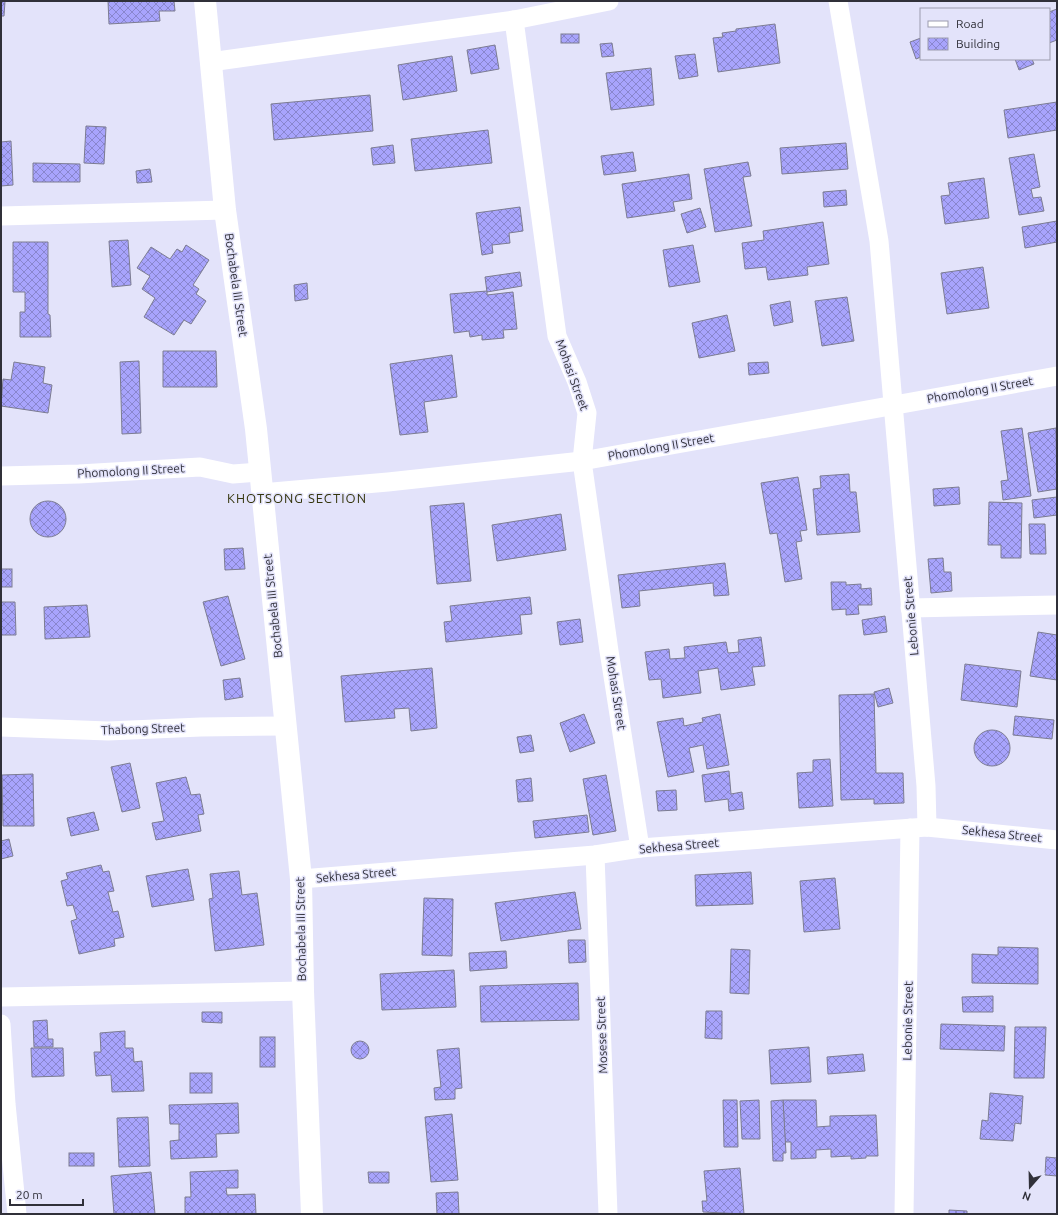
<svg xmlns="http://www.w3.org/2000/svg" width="1058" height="1215" font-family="Ubuntu,sans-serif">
<defs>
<pattern id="building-cross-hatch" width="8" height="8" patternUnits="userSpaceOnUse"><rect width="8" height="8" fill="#a8a4fc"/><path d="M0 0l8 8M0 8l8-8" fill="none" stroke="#8986cd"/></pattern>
</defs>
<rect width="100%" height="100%" fill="#e3e3fa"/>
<g fill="url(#building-cross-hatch)" stroke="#7c7c91">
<path d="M1,1h4l-1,15h-3z"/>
<path d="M108,1h66l1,10h-16l1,10 -51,3z"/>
<path d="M1057,9v31l-8,3v-31z"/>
<path d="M775,24l5,39 -62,9 -5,-34 10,-1 -1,-4 14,-2v-2z"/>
<rect x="561" y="34" width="18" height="9"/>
<path d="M921,38v19l-5,2 -6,-17z"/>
<path d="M612,43l2,13 -12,1 -2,-13z"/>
<path d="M495,45l4,24 -28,5 -4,-24z"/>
<path d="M695,54l3,22 -19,3 -4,-23z"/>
<path d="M452,56l5,35 -54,9 -5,-35z"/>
<path d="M1015,59h17l2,5 -15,6z"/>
<path d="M651,68l3,37 -43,5 -5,-37z"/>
<path d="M370,95l3,36 -99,9 -3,-36z"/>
<path d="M1057,102v28l-49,8 -4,-28z"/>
<path d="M86,126l20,1 -2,37 -20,-1z"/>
<path d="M488,130l4,33 -77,8 -4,-32z"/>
<path d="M11,141l2,44 -12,1v-44z"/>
<path d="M846,143l2,26 -66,5 -2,-26z"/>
<path d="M393,145l2,18 -22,2 -2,-17z"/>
<path d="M633,152l3,19 -32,4 -3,-19z"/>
<path d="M1034,154l6,33 -9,2 2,9 8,-1 3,14 -25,4 -10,-57z"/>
<path d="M748,162l3,14 -8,1 9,49 -37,6 -11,-63z"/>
<path d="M33,163l47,1v18h-47z"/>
<path d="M150,169l2,13 -15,1 -1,-12z"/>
<path d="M689,174l3,25 -19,3 2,9 -48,7 -5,-34z"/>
<path d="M984,178l5,40 -44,6 -4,-28 9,-1 -2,-12z"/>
<path d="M846,190l1,15 -23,2 -1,-15z"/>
<path d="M520,207l3,24 -14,2 1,10 -18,2 1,8 -11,2 -6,-42z"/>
<path d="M700,208l6,19 -19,6 -6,-19z"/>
<path d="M1057,221v21l-32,6 -3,-21z"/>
<path d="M823,222l6,42 -22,3 1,8 -40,5 -2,-13 -21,2 -3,-26 22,-3 -1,-9z"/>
<path d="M128,240l3,45 -19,2 -3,-46z"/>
<path d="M13,242h35v72l2,1 1,22h-31v-25h5v-20h-12z"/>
<path d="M186,245l23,15 -16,25 6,4 -3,5 10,7 -15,23 -7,-4 -10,15 -30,-18 11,-19 -13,-9 8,-13 -13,-8 14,-21 19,12 7,-10 5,3z"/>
<path d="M693,245l7,37 -31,5 -6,-37z"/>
<path d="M983,267l6,41 -42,6 -6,-41z"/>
<path d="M520,272l2,14 -35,6 -2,-15z"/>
<path d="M307,283l1,16 -13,2 -1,-16z"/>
<path d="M487,291v4l26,-3 4,37 -14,1 1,8 -22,2v-5l-12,2 -1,-6 -15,2 -4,-39z"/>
<path d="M847,297l7,44 -32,5 -7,-45z"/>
<path d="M790,301l3,21 -19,4 -4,-21z"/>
<path d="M727,315l8,36 -36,7 -7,-35z"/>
<path d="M163,351h53l1,36h-54z"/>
<path d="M452,355l5,42 -33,5 4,30 -28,3 -10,-71z"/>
<path d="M139,361l2,72 -19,1 -2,-72z"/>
<path d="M14,362l31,5 -2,16 9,2 -4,28 -47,-7 2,-27 8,1z"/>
<path d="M768,362l1,11 -20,2 -1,-12z"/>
<path d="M1022,428l9,68 -28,4 -2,-19 7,-1 -7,-49z"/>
<path d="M1056,428l1,61 -19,3 -10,-59z"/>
<path d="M849,474l1,18h6l4,40 -43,3 -4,-46 8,-1 -1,-12z"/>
<path d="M798,477l9,53 -7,1 2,10 -6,1 6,37 -17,3 -8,-49 -7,1 -9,-51z"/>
<path d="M959,487l1,17 -26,2 -1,-17z"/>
<path d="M1057,497v18l-23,3 -2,-18z"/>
<circle cx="48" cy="519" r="18"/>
<path d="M989,502l33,1 -1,55h-20v-13h-13z"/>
<path d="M464,503l7,78 -34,3 -7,-78z"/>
<path d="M561,514l5,36 -69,11 -5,-36z"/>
<path d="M1029,524h16l1,30h-16z"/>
<path d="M243,548l2,21 -20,1 -1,-21z"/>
<path d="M943,558l1,14h7l1,19 -21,2 -3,-34z"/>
<path d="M725,563l4,32 -15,1 -1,-13 -74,8 1,15 -18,2 -4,-33z"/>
<rect x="1" y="569" width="11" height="18"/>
<path d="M831,582h15v3l15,-1v5l10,-1 1,17h-14l1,9 -13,1v-6l-14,1z"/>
<path d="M228,596l17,63 -24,7 -18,-64z"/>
<path d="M530,597l2,17 -12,1 2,19 -76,8 -2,-20 8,-1 -2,-15z"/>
<path d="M1,602h14l1,33h-15z"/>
<path d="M87,605l3,32 -45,2 -1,-32z"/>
<path d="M885,616l2,16 -23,3 -2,-15z"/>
<path d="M580,619l3,23 -23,3 -3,-23z"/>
<path d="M1038,632l19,3v45l-27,-4z"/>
<path d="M761,637l4,29 -13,1 3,18 -34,5 -3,-22 -20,3 3,22 -38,5 -2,-19 -12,1 -4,-28 24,-3 1,10 15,-1 -1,-11 42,-5 2,11 11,-1 -1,-12z"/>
<path d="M965,664l56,7 -4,36 -56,-7z"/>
<path d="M432,668l5,60 -26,3 -2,-23 -15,1 1,9 -50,4 -4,-46z"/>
<path d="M240,678l3,19 -18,3 -2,-20z"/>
<path d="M889,688l4,15 -15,4 -4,-15z"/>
<path d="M874,694l2,79h27l1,30 -30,1v-5l-33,1 -2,-105z"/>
<path d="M584,714l11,29 -25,9 -10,-29z"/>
<path d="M720,714l9,51 -22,4 -4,-24 -14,3 5,24 -26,5 -11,-55 26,-4 1,8 19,-4 -1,-4z"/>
<path d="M1015,716l39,4 -2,19 -39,-4z"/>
<circle cx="992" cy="748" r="18"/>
<path d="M531,735l3,16 -14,2 -3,-16z"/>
<path d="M830,759l3,47 -34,2 -2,-35 16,-1v-12z"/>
<path d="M130,763l10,45 -18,4 -11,-45z"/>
<path d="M729,771l2,23 11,-2 2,17 -15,2 -1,-12 -23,3 -3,-27z"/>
<path d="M33,774l1,52h-31l-1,-51z"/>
<path d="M606,775l10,56 -23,4 -10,-56z"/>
<path d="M186,777l5,18 9,-1 4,20 -6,1 3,16 -45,9 -4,-17 12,-2 -8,-38z"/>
<path d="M531,778l2,23 -15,1 -2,-22z"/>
<path d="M676,790l1,20 -19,1 -2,-20z"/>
<path d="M94,812l5,18 -28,6 -4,-18z"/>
<path d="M587,815l2,17 -54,6 -2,-17z"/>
<path d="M9,839l4,17 -12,3v-18z"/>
<path d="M101,865l2,7 6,-1 5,20 -6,1 5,20 5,-1 6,26 -10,2 1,7 -36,8 -8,-33 6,-2 -4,-14 -6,1 -6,-25 7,-2 -2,-6z"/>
<path d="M188,869l6,31 -42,7 -6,-31z"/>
<path d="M239,871l3,24 15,-2 7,52 -49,6 -6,-52 4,-1 -3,-24z"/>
<path d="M751,872l2,32 -57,2 -1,-31z"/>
<path d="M835,878l5,51 -36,3 -4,-51z"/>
<path d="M575,892l6,37 -80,12 -6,-38z"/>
<path d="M424,898l29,1 -1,57 -30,-1z"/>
<path d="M568,940h17l1,22 -17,1z"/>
<path d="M998,947l40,1v36l-66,-1v-29l26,1z"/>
<path d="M731,949l19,1 -1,44 -19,-1z"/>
<path d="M506,951l1,17 -37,3 -1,-18z"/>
<path d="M454,970l2,37 -74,3 -2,-36z"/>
<path d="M578,983l1,37 -98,2 -1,-36z"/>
<path d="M993,996v16h-30l-1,-15z"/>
<path d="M706,1011h16v28l-17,-1z"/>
<path d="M202,1012h20v11l-20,-1z"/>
<path d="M47,1020l1,19h5v8h-19l-1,-26z"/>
<path d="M941,1024l64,2 -1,25 -64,-2z"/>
<path d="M1015,1027h31l-2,51h-30z"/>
<path d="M125,1031v17h8l1,14 8,-1 2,30 -32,1 -1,-17 -15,1 -2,-24h7l-1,-19z"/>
<rect x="260" y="1037" width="15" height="30"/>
<circle cx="360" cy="1050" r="9"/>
<path d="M809,1047l2,35 -40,2 -2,-34z"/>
<path d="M31,1048h32l1,28 -32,1z"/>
<path d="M459,1048l3,40 -7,1v10l-20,1 -1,-12 7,-1 -4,-37z"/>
<path d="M863,1054l2,17 -37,3 -1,-17z"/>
<rect x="190" y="1073" width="22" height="20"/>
<path d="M990,1093l33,3 -2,28 -6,-1 -2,18 -33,-2 2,-19 6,1z"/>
<path d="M723,1100h14l1,47h-14z"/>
<path d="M759,1100l1,39h-18l-2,-38z"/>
<path d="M783,1100h33l1,27 13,-1v-10l46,-1 2,41h-12v2l-15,1v-3l-20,1v-8l-15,1v8l-25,1v-17h-6z"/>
<path d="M783,1100l3,53h-3v8h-10l-2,-60z"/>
<path d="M238,1103l1,30 -23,1 1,23 -46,2 -1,-18 9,-1v-16h-9l-1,-19z"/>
<path d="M452,1114l6,66 -27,2 -6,-65z"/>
<path d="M148,1117l2,49 -31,1 -2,-49z"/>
<rect x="69" y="1153" width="25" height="13"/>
<path d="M1046,1157l11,1v18l-12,-1z"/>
<path d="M740,1168l4,46 -41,-2 -1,-11h5l-3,-30z"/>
<path d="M238,1170v18h-12l1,7 28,-1 1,20h-71v-17h6l-1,-25z"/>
<path d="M151,1172l4,42h-41l-3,-38z"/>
<path d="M368,1172h21v11h-20z"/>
<path d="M458,1192l1,22h-22l-1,-21z"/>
<path d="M949,1210l18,1v3h-18z"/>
</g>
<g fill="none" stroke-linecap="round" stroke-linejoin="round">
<g stroke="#fff" stroke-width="19">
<path d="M838,1l41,240 47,545 1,41"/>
<path d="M514,20l43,316 20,46 10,31 -5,48 27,190 31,197"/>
<path d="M210,62l304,-42 95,-19"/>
<path d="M1,216l224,-6"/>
<path d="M1,476l78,-2 121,-7 33,7 26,-2"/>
<path d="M261,493l127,-11 194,-21 475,-85"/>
<path d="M910,608l147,-3"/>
<path d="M1,727l107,4 93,-4 84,-1"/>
<path d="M595,855l13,359"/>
<path d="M301,879l294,-24 45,-7 287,-21 130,13"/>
<path d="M1,997l302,-6"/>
<path d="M1,1024l5,80 11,110"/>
<path d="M904,1214l6,-386"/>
</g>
<path stroke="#fff" stroke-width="22" d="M205,1l20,209 31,219 45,450 2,112 9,223"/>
</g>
<g text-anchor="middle" stroke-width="3" stroke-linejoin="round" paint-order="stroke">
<g font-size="12" fill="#303039" stroke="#e3e3fa">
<text transform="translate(236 285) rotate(82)" y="4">Bochabela III Street</text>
<text transform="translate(572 375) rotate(70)" y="4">Mohasi Street</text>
<text transform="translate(980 390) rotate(-10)" y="4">Phomolong II Street</text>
<text transform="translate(661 447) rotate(-10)" y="4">Phomolong II Street</text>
<text transform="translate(131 471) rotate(-3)" y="4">Phomolong II Street</text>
<text transform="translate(273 606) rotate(-96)" y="4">Bochabela III Street</text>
<text transform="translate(911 616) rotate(-95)" y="4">Lebonie Street</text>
<text transform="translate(616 693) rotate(81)" y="4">Mohasi Street</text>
<text transform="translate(143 729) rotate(-2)" y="4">Thabong Street</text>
<text transform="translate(1002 834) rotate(6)" y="4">Sekhesa Street</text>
<text transform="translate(679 846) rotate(-5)" y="4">Sekhesa Street</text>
<text transform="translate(356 875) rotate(-5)" y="4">Sekhesa Street</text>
<text transform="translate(301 929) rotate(-91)" y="4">Bochabela III Street</text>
<text transform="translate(908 1021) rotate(-89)" y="4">Lebonie Street</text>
<text transform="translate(602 1035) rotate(-92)" y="4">Mosese Street</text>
</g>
<g font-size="13" letter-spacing="1" fill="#34350b" stroke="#e3e3fa">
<text x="297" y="503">KHOTSONG SECTION</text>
</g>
</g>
<rect width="1058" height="1215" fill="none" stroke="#303039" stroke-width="4"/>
<rect x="920" y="8" width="130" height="52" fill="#e3e3fa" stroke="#9b9bad"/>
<rect x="928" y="21" width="20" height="6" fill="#ffffff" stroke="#9b9bad"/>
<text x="956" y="28" font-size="12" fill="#303039">Road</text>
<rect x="928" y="38" width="20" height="12" fill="url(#building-cross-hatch)" stroke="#9b9bad"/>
<text x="956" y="48" font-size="12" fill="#303039">Building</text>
<g transform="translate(1030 1187) rotate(200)" stroke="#e3e3fa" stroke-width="3" paint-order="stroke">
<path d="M0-3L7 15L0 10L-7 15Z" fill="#303039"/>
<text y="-6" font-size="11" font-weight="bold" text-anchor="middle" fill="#303039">N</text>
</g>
<path d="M10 1199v6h73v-6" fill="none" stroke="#303039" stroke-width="2"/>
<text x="16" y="1199" font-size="12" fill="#303039" stroke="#e3e3fa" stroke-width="3" paint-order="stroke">20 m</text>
</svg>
